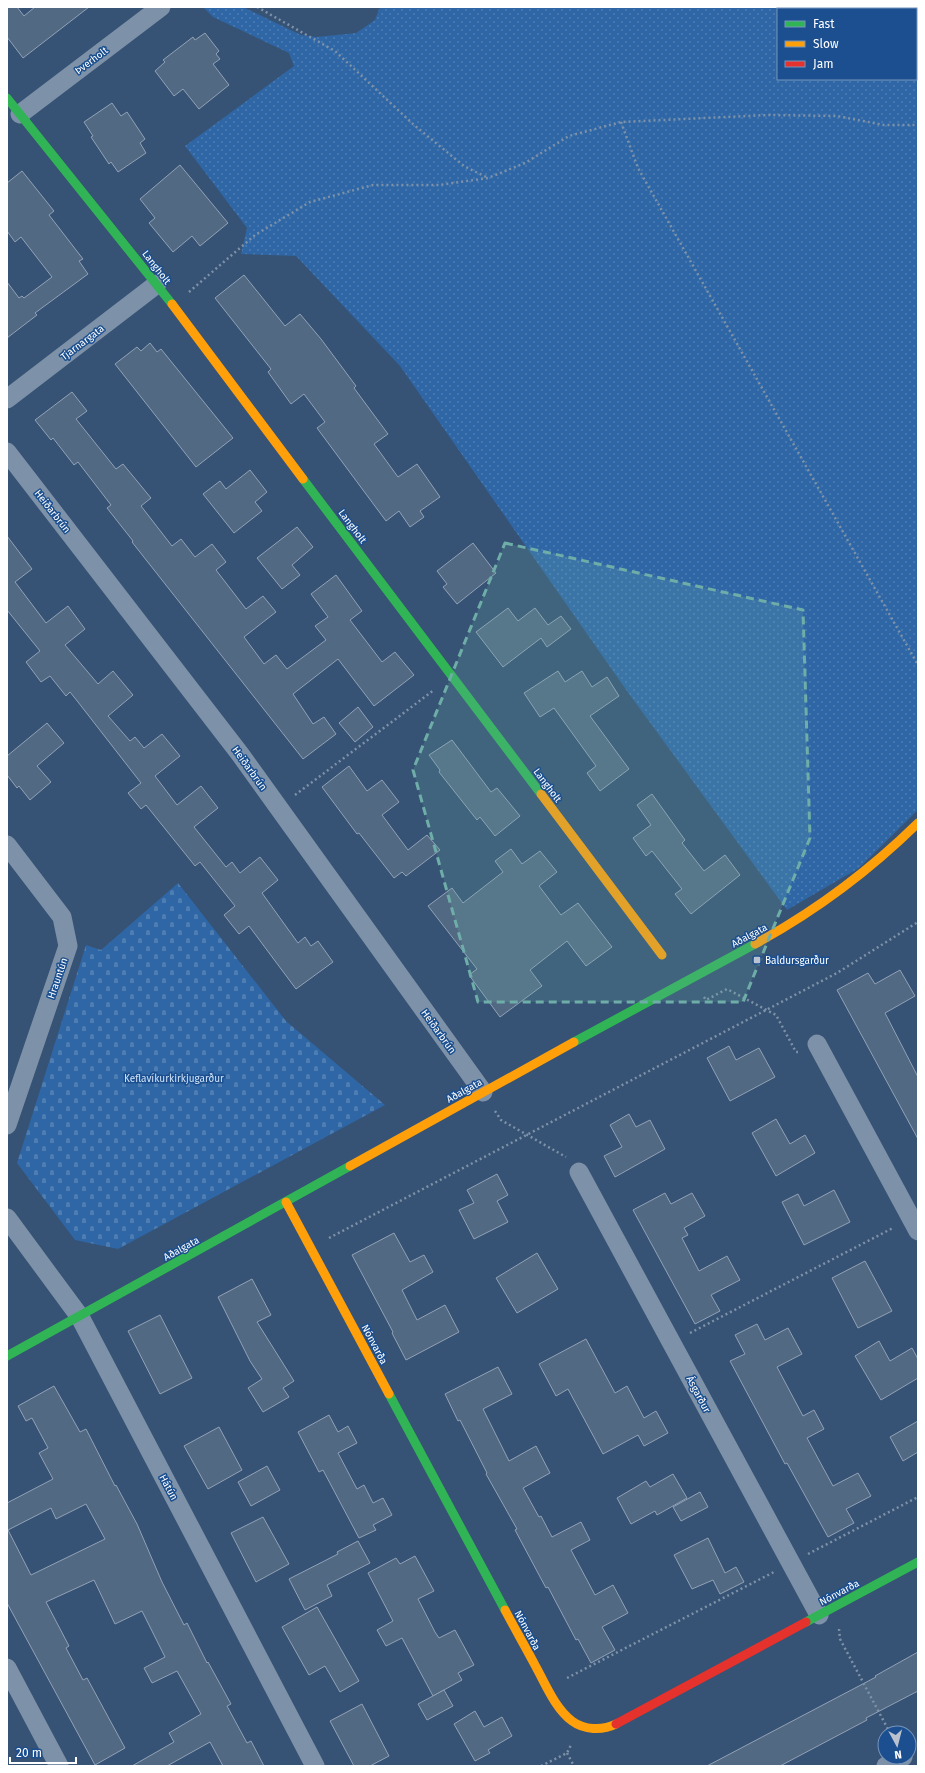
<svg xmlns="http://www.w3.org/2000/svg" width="925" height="1773" font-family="'Fira Sans',sans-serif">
<defs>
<pattern id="grass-dots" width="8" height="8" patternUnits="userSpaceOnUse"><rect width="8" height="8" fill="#2f66a5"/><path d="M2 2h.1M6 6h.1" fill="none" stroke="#4e7db2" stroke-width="1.8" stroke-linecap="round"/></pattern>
<pattern id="cemetery-stones" width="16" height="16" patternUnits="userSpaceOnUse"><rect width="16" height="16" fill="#2f66a5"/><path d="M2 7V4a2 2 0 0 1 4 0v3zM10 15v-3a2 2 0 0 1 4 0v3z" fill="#4e7db2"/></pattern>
</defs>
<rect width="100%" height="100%" fill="#365274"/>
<path fill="url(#grass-dots)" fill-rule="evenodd" d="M203,7h40l58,28 15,2 40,-4 19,-13 4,-11 3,-2h536v803l-59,58 -72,42 -160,-219 -227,-325 -104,-110 -55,-2 6,-26 -62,-82 109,-80 -5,-13 -76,-36zM778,9h138v70h-138z"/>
<path fill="url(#cemetery-stones)" d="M178,883l108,138 99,84 -267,144 -43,-9 -58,-77 69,-218 15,5z"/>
<g fill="#526984" stroke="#92a2b6" fill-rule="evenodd">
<path d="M7,7h10l7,9 11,-9h54l-66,51 -16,-21z"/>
<path d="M205,33l14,18 -3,3 4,5 -7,5 16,21 -30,24 -16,-20 -9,7 -19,-25 10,-9 -2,-2 30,-23 2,3z"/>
<path d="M112,103l9,13 6,-4 18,27 -5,4 6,10 -28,19 -7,-10 -2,2 -18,-27 2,-1 -9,-14z"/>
<path d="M180,165l48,58 -28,23 -8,-10 -19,16 -24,-29 6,-5 -15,-19z"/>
<path d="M22,171l32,40 -5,4 34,44 -4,2 9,13 -53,39 2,2 -30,23v-56l12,16 3,-2 2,2 28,-21 -31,-40 -6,5 -8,-11v-48z"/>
<path d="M244,275l41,51 15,-12 21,25 35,47 -2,2 34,46 -14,10 24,33 19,-13 23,33 -20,14 4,6 -14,10 -11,-16 -13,10 -69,-93 8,-6 -21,-28 -13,10 -23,-32 3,-3 -56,-71z"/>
<path d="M150,343l7,9 4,-3 72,89 -37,29 -81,-103 22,-17 4,4z"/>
<path d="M72,392l15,19 -11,8 40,50 7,-5 28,34 -10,8 31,40 9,-7 14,18 17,-13 14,18 -10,8 30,39 17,-13 13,16 -32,25 20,27 12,-9 11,14 39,-29 -11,-14 13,-9 -17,-23 25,-19 26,36 -12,9 32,42 13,-10 19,23 -40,31 -36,-47 -45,35 20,30 11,-7 12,17 -33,25 -171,-217 1,-1 -26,-33 4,-3 -33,-43 -4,3 -21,-27 -2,2 -16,-20z"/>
<path d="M250,470l17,22 -12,10 7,9 -28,22 -31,-39 17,-13 6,8z"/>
<path d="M297,527l16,20 -21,18 8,10 -18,14 -25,-31z"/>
<path d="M7,536l25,33 -17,13 31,41 22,-17 17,23 -20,16 33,39 15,-13 20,24 -25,21 22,25 5,-4 9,11 18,-14 18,22 -25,20 22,29 24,-19 17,22 -24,19 32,40 6,-5 8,11 20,-16 18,23 -16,13 36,50 7,-6 6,9 7,-5 15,21 -37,27 -47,-63 -10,8 -15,-19 11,-9 -35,-44 -5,4 -49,-61 -5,4 -13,-16 13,-10 -63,-81 -8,-10 -4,4 -16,-20 -9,6 -15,-20 14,-11 -33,-41z"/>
<path d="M473,543l23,30 -39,31 -14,-17 4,-3 -10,-13z"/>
<path d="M508,608l10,13 17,-13 13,17 13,-9 10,13 -24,18 -6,-9 -38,29 -27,-35z"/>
<path d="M558,671l7,11 17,-11 10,16 15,-10 12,19 -29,20 39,53 -29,22 -13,-18 9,-7 -42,-58 -14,9 -16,-24z"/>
<path d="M358,707l15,20 -18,15 -16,-19z"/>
<path d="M47,723l17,20 -27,23 14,16 -21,18 -11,-14 -2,2 -10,-13v-19z"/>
<path d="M452,740l39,52 6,-4 23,28 -25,20 -15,-19 -3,3 -38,-48 1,-2 -11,-15z"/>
<path d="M349,766l18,25 15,-11 17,22 -17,13 26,35 19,-15 13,15 -34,26 -4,-4 -8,6 -35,-45 -2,1 -35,-47z"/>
<path d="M652,794l33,46 -3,3 22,28 21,-16 15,20 -49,39 -16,-20 7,-5 -30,-38 -6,5 -13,-18 18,-13 -14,-20z"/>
<path d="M511,849l11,15 18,-13 17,21 -18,14 22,29 17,-12 34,44 -26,19 -19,-25 -37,29 12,16 -42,31 -31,-42 8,-6 -49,-63 24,-18 11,15 40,-31 -8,-11z"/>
<path d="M900,970l15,26 -30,17 33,64v62l-81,-149 31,-17 7,11z"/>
<path d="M729,1046l7,14 23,-12 16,29 -45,24 -23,-43z"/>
<path d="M629,1114l7,13 14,-7 15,29 -50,28 -11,-21 18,-9 -12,-22z"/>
<path d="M776,1119l14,25 15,-9 10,18 -39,23 -24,-43z"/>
<path d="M497,1174l11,21 -11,6 11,21 -34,17 -15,-29 15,-7 -7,-13z"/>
<path d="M834,1190l16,32 -46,23 -22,-43 16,-8 6,12z"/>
<path d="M665,1193l6,11 21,-11 13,23 -21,12 4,7 -6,3 17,33 28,-15 13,24 -29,15 9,16 -25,13 -62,-114z"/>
<path d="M394,1233l16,29 14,-7 9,17 -31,18 15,30 28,-15 14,27 -53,28 -14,-27 1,-1 -41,-77z"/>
<path d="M537,1253l21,36 -41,24 -21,-35z"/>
<path d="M865,1261l27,50 -34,17 -26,-50z"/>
<path d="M252,1279l19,36 -14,7 37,59 -11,7 6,9 -26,15 -15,-24 14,-9 -12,-18 -32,-64z"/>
<path d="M160,1315l32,63 -32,16 -32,-63z"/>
<path d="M757,1324l8,16 23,-12 14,26 -25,13 26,49 11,-6 10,19 -17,9 26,48 25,-13 13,23 -25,13 8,14 -26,14 -41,-74 -2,1 -55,-103 15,-7 -10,-19z"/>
<path d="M586,1339l29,54 12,-7 17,32 12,-7 12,22 -24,13 -6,-11 -35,19 -35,-65 -12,7 -17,-32z"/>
<path d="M879,1341l11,20 22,-13 6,11v19l-37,22 -26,-44z"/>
<path d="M498,1367l14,27 -29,15 26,52 27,-15 14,27 -27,15 16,29 2,-1 11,21 29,-15 9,18 -19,10 24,45 18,-10 15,28 -26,14 13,23 -24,13 -13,-24 -2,1 -28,-53 -2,1 -31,-58 2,-1 -31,-55 1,-1 -27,-53 -2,1 -13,-27z"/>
<path d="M54,1386l26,46 6,-3 29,57 1,-1 21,39 25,58 22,43 3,-2 20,40 1,-1 23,42 -4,2 20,37 4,-2 13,25h-41l-13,-24 -43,24h-35l42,-24 -5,-9 32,-19 -24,-43 -25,12 -8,-15 21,-11 -23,-46 -27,13 -21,-44 -48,22 23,44 -3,2 17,32 4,-2 38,70 -30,17 -88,-162v-100l46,-24 -14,-26 9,-5 -16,-30 -6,3 -8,-15zM86,1504l19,35 -74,36 -23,-45 43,-22 5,11z"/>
<path d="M329,1415l9,17 10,-6 9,17 -19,10 19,36 7,-4 9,18 10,-5 9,17 -19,10 3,5 -17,8 -36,-68 -4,2 -21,-40z"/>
<path d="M918,1421v31l-15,9 -13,-24z"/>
<path d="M219,1427l23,43 -34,19 -24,-43z"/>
<path d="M267,1466l13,24 -29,16 -13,-24z"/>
<path d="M673,1474l14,24 -30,17 -2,-4 -24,13 -14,-26 29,-17 4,6z"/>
<path d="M700,1492l8,15 -27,14 -8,-14z"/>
<path d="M263,1517l26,47 -33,18 -25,-49z"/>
<path d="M708,1538l17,35 11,-6 8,15 -24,12 -7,-14 -21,9 -18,-34z"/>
<path d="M358,1541l12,22 -43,22 5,11 -27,14 -16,-31 49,-25 -1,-2z"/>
<path d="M415,1556l19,35 -16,8 17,33 4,6 16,-8 19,35 -16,8 4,7 -29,16 -31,-58 -16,8 -9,-16 16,-9 -25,-48 28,-15 4,6z"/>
<path d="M317,1607l42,74 -19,11 -15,-26 -16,9 -27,-48z"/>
<path d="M918,1652v39l-52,27 1,2 -87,46h-73l169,-89 -1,-1z"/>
<path d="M444,1690l9,16 -26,14 -9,-16z"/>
<path d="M362,1704l27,52 -19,10h-16l-24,-45z"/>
<path d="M475,1711l9,16 18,-10 10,19 -24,14 2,3 -15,8 -21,-37z"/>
</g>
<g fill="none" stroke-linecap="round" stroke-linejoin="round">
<g stroke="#7d92a8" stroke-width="2.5" stroke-dasharray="2 3" stroke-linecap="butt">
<path d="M257,7l78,44 79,74 50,41 24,12"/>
<path d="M621,122l17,46 280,497"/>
<path d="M189,292l66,-57 55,-33 63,-17h66l49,-7 37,-15 44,-27 52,-14 147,-7 69,1 47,9h34"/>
<path d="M295,795l139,-105"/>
<path d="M704,997l2,3 21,-11 49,26 20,37h2"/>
<path d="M495,1111l6,9 65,37"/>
<path d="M329,1238l508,-265 81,-51"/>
<path d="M690,1333l203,-105"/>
<path d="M808,1554l110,-57"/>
<path d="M839,1629l1,10 50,94"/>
<path d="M567,1678l207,-106"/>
<path d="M567,1753l7,13"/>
<path d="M541,1766l26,-13 4,-8"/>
</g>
<g stroke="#7d92a8" stroke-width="19">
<path d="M20,114l141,-107"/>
<path d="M7,399l150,-115"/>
<path d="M7,452l233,302 243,338"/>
<path d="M7,845l55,72 6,29 -61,179"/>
<path d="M817,1044l101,187"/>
<path d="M579,1172l240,443"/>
<path d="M7,1218l73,99 235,449"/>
<path d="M7,1668l52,98"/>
<path d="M886,1766l17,-9"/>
</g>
<g stroke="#30b455" stroke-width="9">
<path d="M7,98l165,206"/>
<path d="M303,479l238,315"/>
<path d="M574,1042l181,-98"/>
<path d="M7,1356l343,-190"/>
<path d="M389,1394l116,216"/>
<path d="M806,1622l112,-60"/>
</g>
<g stroke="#ff9f0a" stroke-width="9">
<path d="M172,304l131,175"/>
<path d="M541,794l121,161"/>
<path d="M755,944c59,-32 115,-74 163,-121"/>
<path d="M350,1166l224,-124"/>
<path d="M286,1202l103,192"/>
<path d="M505,1610c10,19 21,38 31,57 10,18 19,41 36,54 12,9 30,10 44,3"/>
</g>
<path stroke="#e5322d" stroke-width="9" d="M616,1724l190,-102"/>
</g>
<path fill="#6fada8" fill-opacity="0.2" stroke="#6fada8" stroke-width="3" stroke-dasharray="8 5" stroke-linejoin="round" d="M505,543l298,67 7,228 -67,164h-265l-65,-232z"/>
<rect fill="#b9c2ce" stroke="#1b4f8f" stroke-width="1.5" x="753" y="956" width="8" height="8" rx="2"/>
<g text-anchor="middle" stroke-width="3" stroke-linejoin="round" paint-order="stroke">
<g font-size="10" fill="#fff" stroke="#1b4f8f">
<text transform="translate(91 60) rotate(-37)" y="4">Þverholt</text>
<text transform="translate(157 267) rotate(52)" y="4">Langholt</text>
<text transform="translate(82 342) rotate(-37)" y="4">Tjarnargata</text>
<text transform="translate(53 511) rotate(52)" y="4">Heiðarbrún</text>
<text transform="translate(353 526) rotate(53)" y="4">Langholt</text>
<text transform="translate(250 768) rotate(54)" y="4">Heiðarbrún</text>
<text transform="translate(548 785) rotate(53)" y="4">Langholt</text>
<text transform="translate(749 935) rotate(-28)" y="4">Aðalgata</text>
<text transform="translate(57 978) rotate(-71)" y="4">Hrauntún</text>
<text transform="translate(439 1031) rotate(54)" y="4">Heiðarbrún</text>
<text transform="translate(464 1090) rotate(-29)" y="4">Aðalgata</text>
<text transform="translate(181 1248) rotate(-29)" y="4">Aðalgata</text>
<text transform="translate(375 1344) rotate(62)" y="4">Nónvarða</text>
<text transform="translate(699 1394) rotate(62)" y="4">Ásgarður</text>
<text transform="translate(169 1487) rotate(62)" y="4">Hátún</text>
<text transform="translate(839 1592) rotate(-28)" y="4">Nónvarða</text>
<text transform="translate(528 1630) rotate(62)" y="4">Nónvarða</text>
</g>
<g font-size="10" fill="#fff" stroke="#1b4f8f" text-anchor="start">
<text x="765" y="964">Baldursgarður</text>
</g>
<g font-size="10" fill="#cfe3fa" stroke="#1b4f8f">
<text x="174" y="1082">Keflavíkurkirkjugarður</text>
</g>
</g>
<rect width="925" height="1773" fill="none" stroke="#ffffff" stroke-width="16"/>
<rect x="777" y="8" width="140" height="72" fill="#1b4f8f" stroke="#7695bc"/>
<rect x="785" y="21" width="20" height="6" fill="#30b455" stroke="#7695bc"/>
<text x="813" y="28" font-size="12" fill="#ffffff">Fast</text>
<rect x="785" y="41" width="20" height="6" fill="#ff9f0a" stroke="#7695bc"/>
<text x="813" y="48" font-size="12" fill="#ffffff">Slow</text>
<rect x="785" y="61" width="20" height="6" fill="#e5322d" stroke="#7695bc"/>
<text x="813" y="68" font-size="12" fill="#ffffff">Jam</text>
<g transform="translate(897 1745) rotate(173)"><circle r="19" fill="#1b4f8f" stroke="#7695bc"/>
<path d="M0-3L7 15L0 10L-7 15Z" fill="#b9c2ce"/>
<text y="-6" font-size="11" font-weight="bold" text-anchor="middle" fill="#ffffff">N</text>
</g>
<path d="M10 1757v6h66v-6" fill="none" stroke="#ffffff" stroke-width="2"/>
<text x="16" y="1757" font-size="12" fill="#ffffff" stroke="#1b4f8f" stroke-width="3" paint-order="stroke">20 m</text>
</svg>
